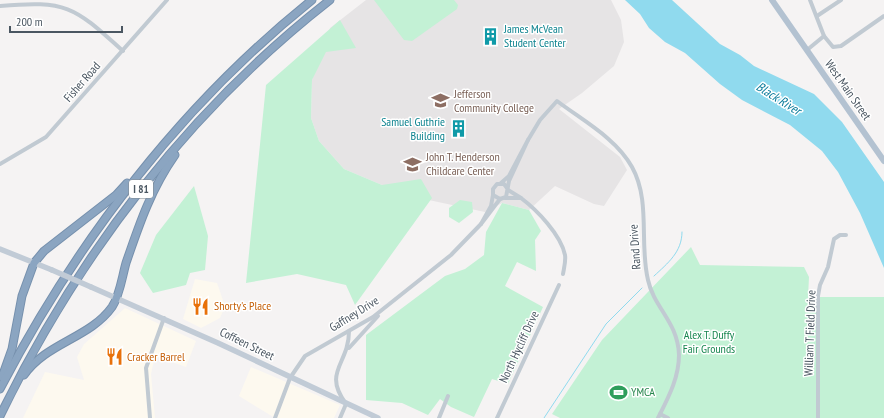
<svg xmlns="http://www.w3.org/2000/svg" width="884" height="418" font-family="'PT Sans Narrow',sans-serif">
<rect width="100%" height="100%" fill="#f5f3f3"/>
<g fill="#fdf9ef">
<path d="M195,279l22,4 8,23 -5,12 -19,10 -18,-9z"/>
<path d="M125,308l71,33 -10,26 -31,-11 -4,18 4,44h-132l22,-46 39,8 -7,-23 7,-13z"/>
<path d="M251,367l89,38 -6,13h-59l-36,-22z"/>
</g>
<path fill="#e6e4e5" d="M366,0h245l10,20 3,22 -10,24 -32,27 -23,16 61,48 7,13 -23,36 -10,-2 -39,-18 -26,24 -27,-7 -17,9 -61,-13 -42,-14 -38,-16 -25,-28 -8,-23 1,-38 18,-52z"/>
<g fill="#c3f1d5">
<path d="M374,0h80l4,5 -1,4 -45,32 -8,-1z"/>
<path d="M340,20l16,28 -30,4 -14,28 -1,38 8,23 25,28 38,16 39,-6 11,19 -77,107 -9,-20 -49,-11 -51,9 20,-198z"/>
<path d="M194,186l14,50 -3,34 -15,3 -4,12 -33,8 -13,-20 16,-38z"/>
<path d="M460,200l12,2 1,10 -14,11 -10,-6v-9z"/>
<path d="M502,203l27,7 12,21 -6,9 1,31 -19,-9 -12,24 38,21 -35,77 -16,-5 -18,38 -23,-10 -11,-8 -12,16 -26,-12 -36,-3v-65l79,-59 20,-7 19,-14 2,-23z"/>
<path d="M691,247l9,18 104,2 5,10 -1,20h76v121h-324l-8,-4 50,-74z"/>
</g>
<path fill="#90daee" d="M625,0h47l48,44 20,11 14,11 60,28 28,28 42,60v86l-24,-55 -22,-41 -16,-21 -32,-26 -48,-25 -22,-16 -35,-31 -20,-11 -16,-14 -9,-14z"/>
<g fill="none" stroke-linecap="round" stroke-linejoin="round">
<g stroke="#90daee" stroke-width="1">
<path d="M654,276c14,-13 28,-24 28,-44"/>
<path d="M544,418l62,-94 36,-36"/>
</g>
<defs>
<g id="motorway">
<path d="M24,375c22,-32 66,-37 88,-68 8,-12 10,-30 14,-44 13,-38 25,-74 49,-108"/>
<path d="M2,377l10,-28 10,-53 12,-33 10,-12 72,-56 11,-12"/>
<path d="M0,389c77,-148 181,-284 312,-389"/>
<path d="M0,416c78,-161 189,-306 330,-416"/>
</g>
</defs>
<use href="#motorway" stroke="#7690ad" stroke-width="9"/>
<g stroke="#c1cad2" stroke-width="4">
<path d="M810,0l14,36 9,11 8,-1 43,-30"/>
<path d="M0,6c68,-6 74,1 123,45"/>
<path d="M817,16l24,-16"/>
<path d="M807,50l17,-14"/>
<path d="M528,140l12,-20 17,-19c25,19 59,37 75,66 19,34 7,76 16,113 6,28 30,42 31,75 0,23 -11,43 -21,63"/>
<path d="M0,164l46,-27 121,-137"/>
<path d="M501,183l8,-7 19,-36 -19,41 -3,16 -6,2 -7,-4v-6l4,-5h7l3,4"/>
<path d="M493,195l-2,11 -10,18 19,-25"/>
<path d="M505,198h16l-13,-8"/>
<path d="M521,198c16,12 40,37 44,57 1,6 -1,13 -2,19"/>
<path d="M349,348l29,-32"/>
<path d="M660,414l8,4"/>
<path d="M150,418l-4,-50 18,-50"/>
<path d="M275,418l15,-40 15,-22 68,-39 78,-62 30,-31"/>
<path d="M340,418l6,-14c-24,-33 3,-39 3,-73"/>
<path d="M439,418l9,-22"/>
<path d="M497,418l62,-133"/>
<path d="M818,418v-122l2,-11 8,-18 6,-28 6,-4h6"/>
</g>
<g stroke="#c1cbd6" stroke-width="5.5">
<path d="M0,249l52,21"/>
<path d="M91,287l127,56 160,75"/>
</g>
<path stroke="#b3c2d1" stroke-width="6" d="M772,0l112,161"/>
<use href="#motorway" stroke="#8ba5c1" stroke-width="7"/>
<path stroke="#c1cbd6" stroke-width="5.5" d="M52,270l39,17"/>
</g>
<defs>
<symbol id="building-bare" viewBox="-9 -9 18 18"><path d="M-4-6H4V6H1V3H-1V6H-4ZM-2.5-4.3h1.7v1.8h-1.7ZM.8-4.3h1.7v1.8H.8ZM-2.5-1h1.7V.8h-1.7ZM.8-1h1.7V.8H.8Z" fill="#0f9aa8" stroke="#fff" stroke-width="2.5" paint-order="stroke"/></symbol>
<symbol id="university-bare" viewBox="-9 -9 18 18"><path d="M0-5L7-2L0 1L-7-2ZM-4 1L0 2.5L4 1V4Q0 6-4 4Z" fill="#8d6e63" stroke="#fff" stroke-width="2.5" paint-order="stroke"/></symbol>
<symbol id="school-bare" viewBox="-9 -9 18 18"><path d="M0-5L7-2L0 1L-7-2ZM-4 1L0 2.5L4 1V4Q0 6-4 4Z" fill="#8d6e63" stroke="#fff" stroke-width="2.5" paint-order="stroke"/></symbol>
<symbol id="restaurant-bare" viewBox="-9 -9 18 18"><path d="M-5-6h1v4h1v-4h1v4h1v-4h1v5L-1.5 .5V6h-2V.5L-5-1ZM5-6V6H3V1.5H1.5Q1.5-4 5-6Z" fill="#e8710a" stroke="#fff" stroke-width="2.5" paint-order="stroke"/></symbol>
<symbol id="stadium-bare" viewBox="-9 -9 18 18"><path d="M0-5a6.5 5 0 1 0 0 10a6.5 5 0 1 0 0-10ZM-3.5-1.8h7v3.6h-7Z" fill="#2e9e5b" stroke="#fff" stroke-width="2.5" paint-order="stroke"/></symbol>
</defs>
<g fill-rule="evenodd">
<use href="#building-bare" x="478" y="24" width="25" height="25"/>
<use href="#university-bare" x="428" y="88" width="25" height="25"/>
<use href="#building-bare" x="446" y="116" width="25" height="25"/>
<use href="#school-bare" x="400" y="152" width="25" height="25"/>
<use href="#restaurant-bare" x="188" y="294" width="25" height="25"/>
<use href="#restaurant-bare" x="102" y="344" width="25" height="25"/>
<use href="#stadium-bare" x="606" y="380" width="25" height="25"/>
</g>
<g text-anchor="middle" stroke-width="3" stroke-linejoin="round" paint-order="stroke">
<rect fill="#fff" stroke="#808990" stroke-width="1" x="129" y="180" width="24" height="18" rx="3"/>
<g font-size="11" font-weight="bold" fill="#4a5661">
<text x="141" y="193">I 81</text>
</g>
<g font-size="12" fill="#0d838f" stroke="#fff" text-anchor="start">
<text x="504" y="33">James McVean<tspan x="504" dy="14">Student Center</tspan></text>
<text x="445" y="126" text-anchor="end">Samuel Guthrie<tspan x="445" dy="14">Building</tspan></text>
</g>
<g font-size="12" fill="#4a5661" stroke="#fff">
<text transform="translate(82 82) rotate(-49)" y="4">Fisher Road</text>
<text transform="translate(848 90) rotate(55)" y="4">West Main Street</text>
<text transform="translate(635 247) rotate(-94)" y="4">Rand Drive</text>
<text transform="translate(354 314) rotate(-32)" y="4">Gaffney Drive</text>
<text transform="translate(810 333) rotate(-88)" y="4">William T Field Drive</text>
<text transform="translate(247 344) rotate(26)" y="4">Coffeen Street</text>
<text transform="translate(519 347) rotate(-65)" y="4">North Hycliff Drive</text>
</g>
<g font-size="12" fill="#785e54" stroke="#fff" text-anchor="start">
<text x="454" y="98">Jefferson<tspan x="454" dy="14">Community College</tspan></text>
<text x="426" y="161">John T. Henderson<tspan x="426" dy="14">Childcare Center</tspan></text>
</g>
<g font-size="12" fill="#c56008" stroke="#fff" text-anchor="start">
<text x="214" y="310">Shorty's Place</text>
<text x="127" y="361">Cracker Barrel</text>
</g>
<g font-size="12" fill="#17864f" stroke="#fff">
<text x="709" y="339">Alex T. Duffy<tspan x="709" dy="14">Fair Grounds</tspan></text>
</g>
<g font-size="12" fill="#27864d" stroke="#fff" text-anchor="start">
<text x="631" y="396">YMCA</text>
</g>
<g font-size="13" font-style="italic" fill="#0c7c9b" stroke="#fff">
<text transform="translate(779 98) rotate(32)" y="5">Black River</text>
</g>
</g>
<path d="M10 26v6h112v-6" fill="none" stroke="#4a5661" stroke-width="2"/>
<text x="16" y="26" font-size="12" fill="#4a5661" stroke="#ffffff" stroke-width="3" paint-order="stroke">200 m</text>
</svg>
